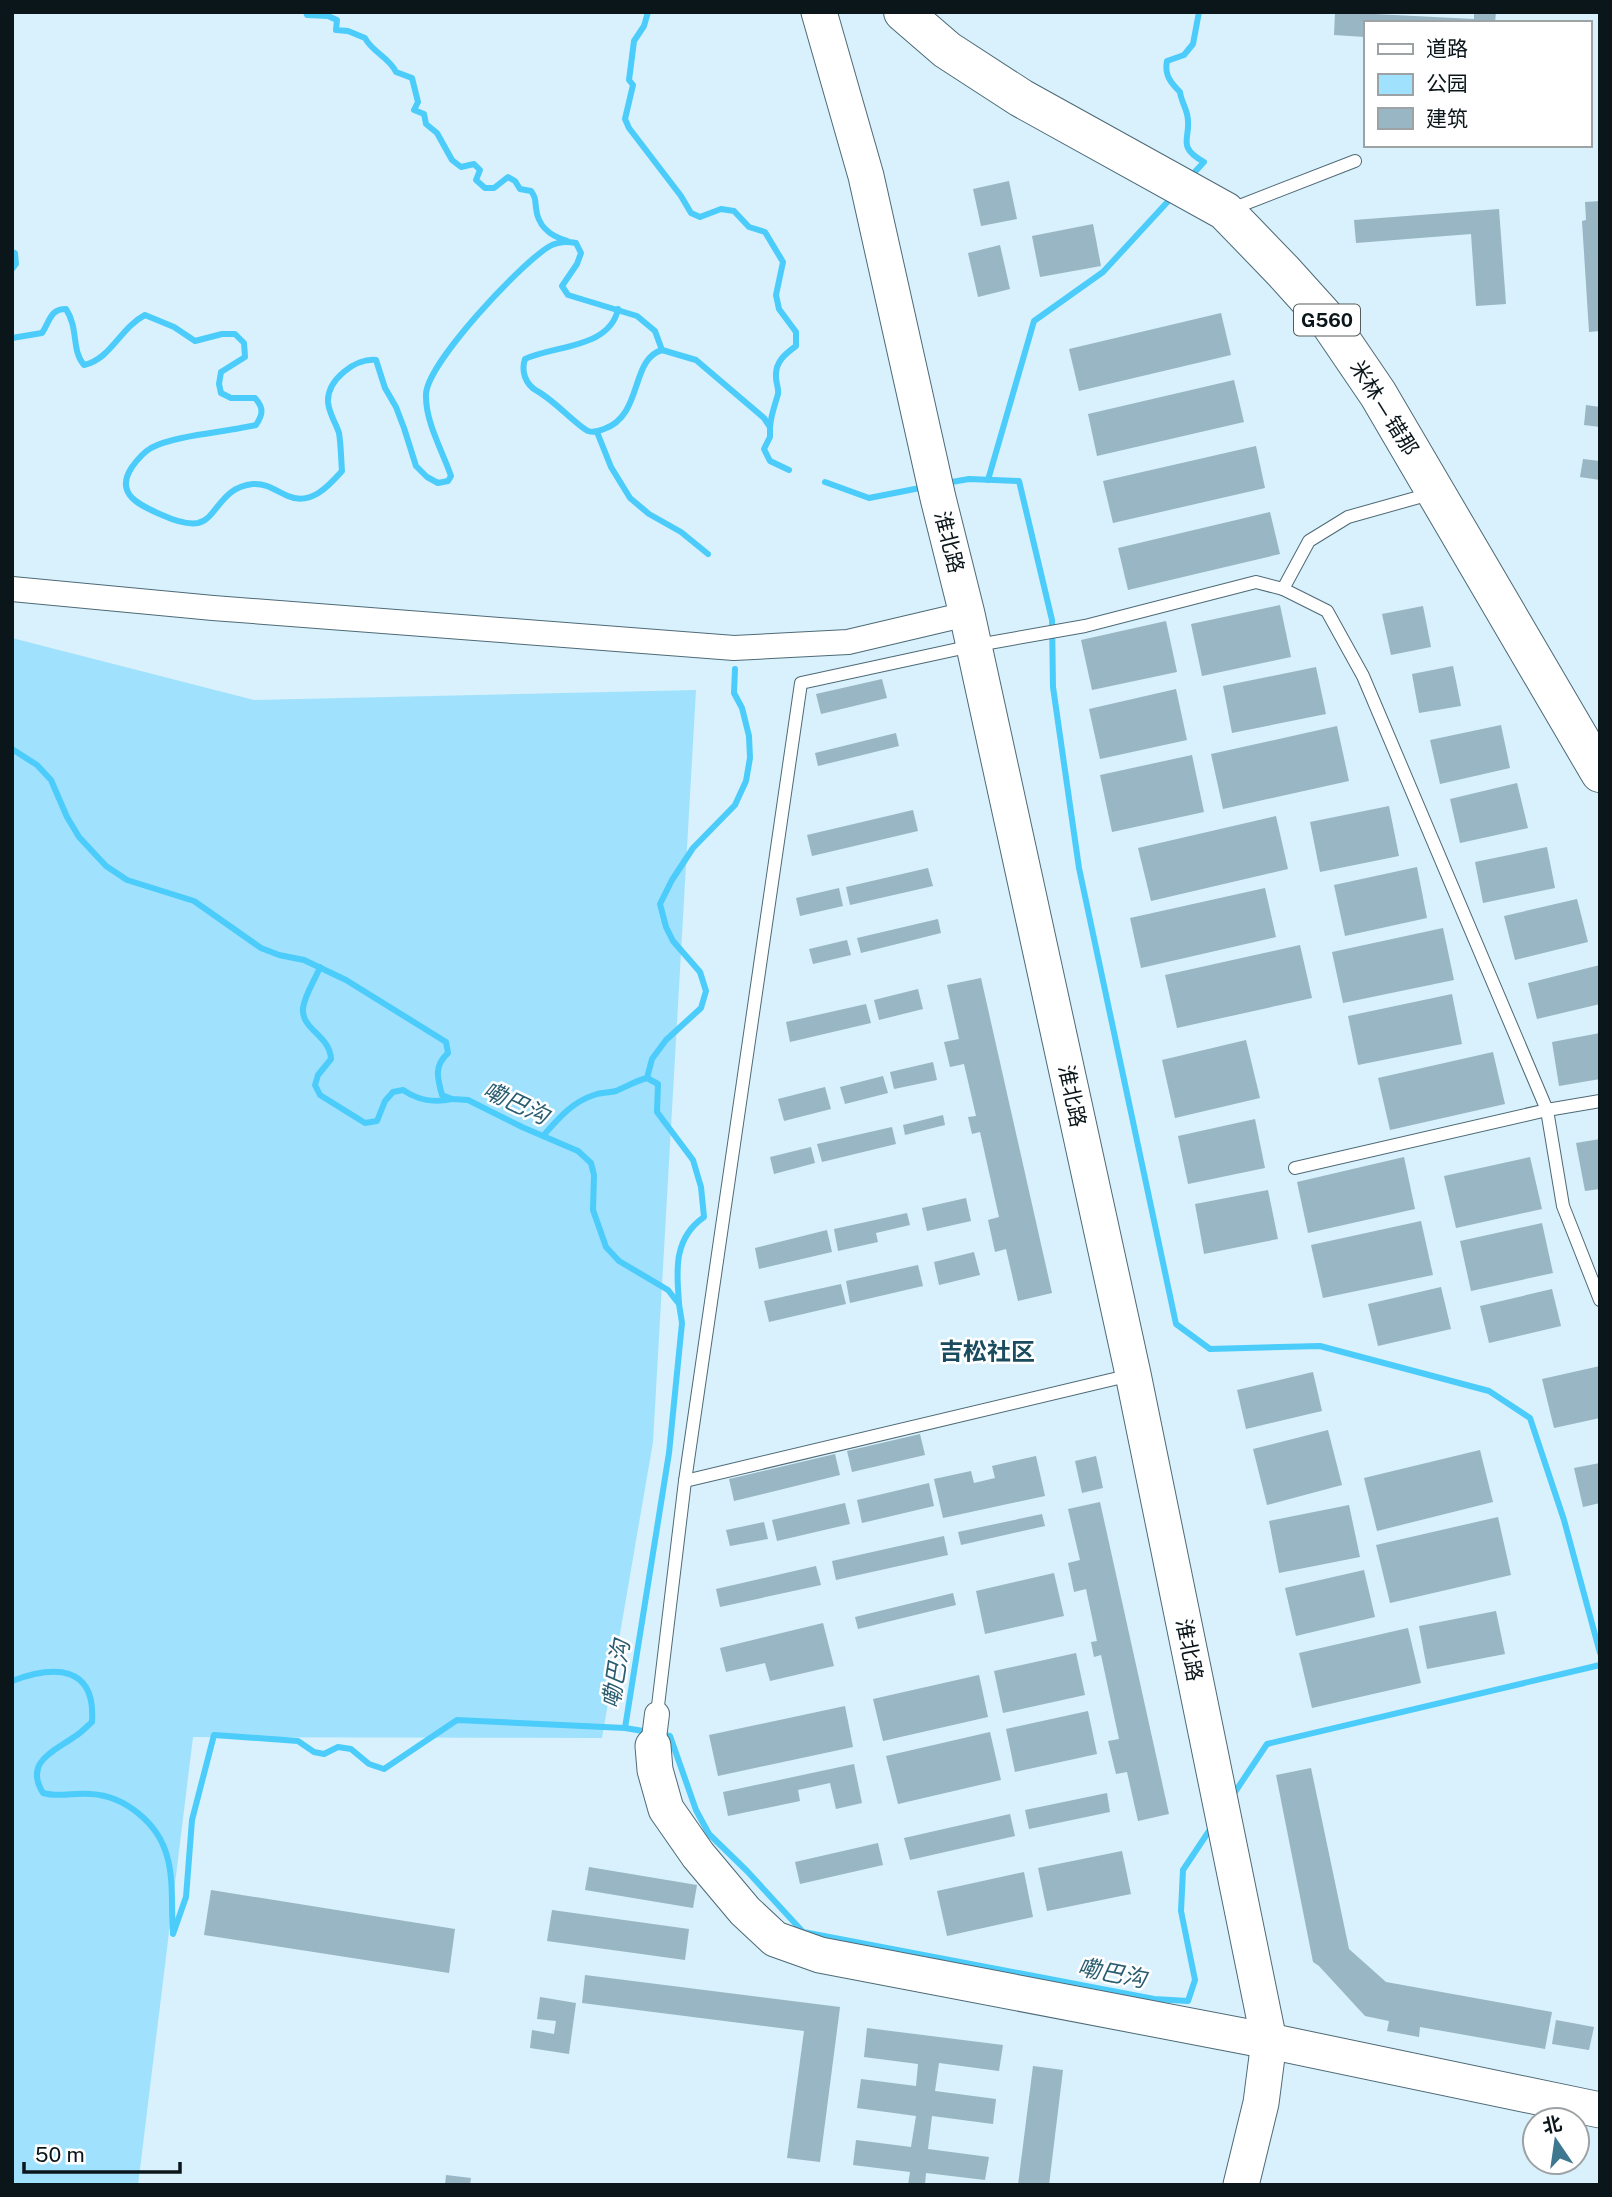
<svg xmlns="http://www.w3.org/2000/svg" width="1612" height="2197" font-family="'Public Sans','Noto Sans SC',sans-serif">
<rect width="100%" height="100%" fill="#d8f1fc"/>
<path fill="#a0e1fd" d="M12,638l242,62 442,-10 -43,752 -51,296 -409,-1 -55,448h-126z"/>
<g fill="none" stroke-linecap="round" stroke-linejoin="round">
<g stroke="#4bccfb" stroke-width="6">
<path d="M306,12l1,3 21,1 9,4 -1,10 12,1 17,7c7,14 24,19 31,34l16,6 6,24 -4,8 10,4 2,10 11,9 15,27 9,7 13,-3 6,6 -4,10 9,8h9l14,-11 7,4 5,8 11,2c5,7 4,9 5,17 2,19 14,28 31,33"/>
<path d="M648,12l-4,14 -10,15 -5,39 4,5 -8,34 4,9 52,68 10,17 9,4 21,-8 13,2 15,16 16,5 18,30 -7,33 3,14 17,23v14c-11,8 -21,16 -20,31 0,7 3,11 2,17 -3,11 -7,20 -8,33"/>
<path d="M1191,176l13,-14c-30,-17 -11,-24 -17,-48 -2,-8 -6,-14 -7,-22 -9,-9 -16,-17 -13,-31l17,-6 9,-11 6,-32"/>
<path d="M12,252l3,1 1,11 -4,5"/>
<path d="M618,309c-8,39 -62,36 -93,50 -4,12 0,25 12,32 17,9 39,34 51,40 6,2 11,0 16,-2 39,-13 26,-70 58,-79"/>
<path d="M12,338l30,-5c8,-12 8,-24 24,-24 13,20 5,41 18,56 27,-6 36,-37 61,-50l29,12 21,14 27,-7h13l9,9 1,14 -24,15 -2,12 2,9 10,5h24c9,10 8,16 1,27 -28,7 -81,10 -105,23 -7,4 -14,12 -19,19 -18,27 7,38 30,48 11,5 24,10 36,8 19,-4 22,-36 55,-39 14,-1 23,7 35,12 22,10 40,-9 54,-25 -1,-12 -1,-26 -3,-38 -3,-10 -10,-19 -11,-31 -1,-22 27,-44 48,-42l9,28 11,19 8,21 12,38 11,11 11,6 10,-2 3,-5c-9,-26 -26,-55 -25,-82 2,-32 96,-132 124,-148 9,-5 17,-5 26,-3l5,10 -4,11 -15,22 6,9 69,21 18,15 7,19 34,10 68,58 6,9v10l-6,12 6,12 19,9"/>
<path d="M597,432l14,35 19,31 19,16 32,18 27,22"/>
<path d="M988,480l46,-159 69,-49 69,-75"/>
<path d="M825,482l44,16 56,-11"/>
<path d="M946,483l23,-4 50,2 33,139 1,67 26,181 97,456 34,25 110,-3 169,45 41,27 34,102 36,133"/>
<path d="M12,749l25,16 14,15 16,37 12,20 27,29 21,14 67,21 67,47 18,7 25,5 42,20 100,62 2,11c-14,13 -11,24 -6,42l10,4 16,1 54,27 56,24 13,12 3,12 -1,35 13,37 13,14 49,29 11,14 3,19 -13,130 -44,275"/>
<path d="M320,967c-5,13 -15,27 -17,41 -2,22 27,27 28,51l-13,16 -3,10 5,10 45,28 12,-2 8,-20 8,-9 10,-2c16,11 31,13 49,9"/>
<path d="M647,1078l5,-19 14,-19 35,-32 5,-17 -6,-19 -27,-31 -7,-14 -6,-23 12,-24 21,-32 42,-43 11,-24 4,-23 -1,-22 -7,-28 -8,-15 1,-24"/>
<path d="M543,1136c15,-17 29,-34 51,-41 7,-3 15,-2 22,-4 10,-4 19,-10 31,-13l11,6 -1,28 36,48 8,27 3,30c-30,21 -28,52 -25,85"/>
<path d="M12,1681c42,-16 84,-16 80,41 -6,5 -11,11 -18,15 -21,15 -50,25 -31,56 17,5 31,-1 48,1 34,2 67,29 76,62 7,24 4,51 6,76"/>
<path d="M659,1734l11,2 26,74 13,24 38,37 56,61 351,67 34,2 7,-21 -14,-69 2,-41 30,-45"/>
<path d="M1233,1795l34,-51 333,-79"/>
<path d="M173,1934l13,-37 6,-77 22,-85 84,6 16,11 10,2 14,-7 13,2 18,15 15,5 73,-49 168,8 24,4"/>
</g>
</g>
<g fill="#98b6c3">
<path d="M1335,12l139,7v-7h22l-1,11h-130v14l-31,-2z"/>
<path d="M1009,181l8,38 -36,7 -8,-37z"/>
<path d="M1600,201v130l-11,1 -7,-111 4,-1 -1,-18z"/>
<path d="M1499,209l7,95 -30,2 -5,-72 -115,9 -2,-23z"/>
<path d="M1093,224l8,42 -61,11 -8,-41z"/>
<path d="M1000,245l10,44 -32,8 -10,-44z"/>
<path d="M1221,313l10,42 -152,36 -10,-42z"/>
<path d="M1234,380l10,42 -147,34 -9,-42z"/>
<path d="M1586,405l14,2v20l-16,-2z"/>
<path d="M1256,446l9,42 -152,35 -10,-42z"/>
<path d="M1583,459l17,2v19l-20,-3z"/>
<path d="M1270,512l10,42 -152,36 -10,-42z"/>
<path d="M1280,605l11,52 -89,19 -11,-52z"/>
<path d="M1423,606l8,41 -40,8 -9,-41z"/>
<path d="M1166,621l11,51 -85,18 -11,-50z"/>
<path d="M1453,666l8,40 -42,7 -7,-39z"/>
<path d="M1316,667l10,47 -94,19 -9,-47z"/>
<path d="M882,679l5,19 -66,16 -5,-20z"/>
<path d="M1176,689l11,51 -87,19 -11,-50z"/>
<path d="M1501,725l9,43 -70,16 -10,-44z"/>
<path d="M1337,726l12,55 -126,28 -12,-55z"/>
<path d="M896,733l3,13 -81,20 -3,-13z"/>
<path d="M1192,755l12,57 -92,20 -12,-57z"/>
<path d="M1517,783l11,45 -68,15 -10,-44z"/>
<path d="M1389,806l10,50 -79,16 -10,-50z"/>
<path d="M913,810l5,21 -106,25 -5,-21z"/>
<path d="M1276,816l12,53 -137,32 -13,-53z"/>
<path d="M1547,847l8,41 -72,15 -8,-41z"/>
<path d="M1417,867l10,51 -82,18 -11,-51z"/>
<path d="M928,868l5,18 -83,19 -4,-18z"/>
<path d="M839,888l4,18 -43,10 -4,-18z"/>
<path d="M1265,888l11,49 -135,31 -11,-50z"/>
<path d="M1577,899l11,43 -73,18 -11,-44z"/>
<path d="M938,919l3,14 -80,20 -4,-15z"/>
<path d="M1443,928l11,52 -111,23 -11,-51z"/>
<path d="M847,940l4,15 -38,9 -4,-15z"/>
<path d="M1300,945l12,53 -135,30 -12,-53z"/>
<path d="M1600,965v39l-63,15 -9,-36z"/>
<path d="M981,978l71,315 -34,8 -12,-52 -11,3 -7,-32 11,-3 -19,-85 -8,2 -4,-17 8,-1 -12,-52 -14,3 -6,-25 15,-3 -12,-54z"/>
<path d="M918,989l5,20 -44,11 -5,-20z"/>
<path d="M1452,994l10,50 -104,21 -10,-49z"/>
<path d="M866,1004l5,19 -81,19 -4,-20z"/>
<path d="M1600,1033v46l-41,7 -7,-44z"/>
<path d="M1246,1040l14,58 -85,20 -13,-58z"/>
<path d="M1493,1052l12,52 -115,26 -12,-52z"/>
<path d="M933,1062l4,18 -43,9 -4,-17z"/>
<path d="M883,1076l5,17 -43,11 -5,-17z"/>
<path d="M825,1087l6,22 -47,12 -6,-22z"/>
<path d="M943,1115l2,10 -40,10 -2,-10z"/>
<path d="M1255,1119l10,49 -77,16 -10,-48z"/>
<path d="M892,1127l4,17 -74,18 -5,-18z"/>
<path d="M1600,1139v50l-15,2 -9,-48z"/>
<path d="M811,1147l4,16 -41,11 -4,-17z"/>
<path d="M1404,1157l11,52 -107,24 -11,-51z"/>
<path d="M1530,1157l12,52 -86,19 -12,-52z"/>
<path d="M1268,1190l10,49 -74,15 -9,-50z"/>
<path d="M966,1198l5,23 -44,10 -5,-23z"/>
<path d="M907,1213l3,12 -34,8 2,9 -40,9 -4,-22z"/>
<path d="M1421,1221l12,54 -110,23 -12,-53z"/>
<path d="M1542,1223l11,50 -82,18 -11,-50z"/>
<path d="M827,1230l5,22 -73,17 -4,-21z"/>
<path d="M974,1252l6,23 -41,10 -5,-23z"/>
<path d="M918,1265l5,21 -73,17 -4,-22z"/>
<path d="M841,1284l5,20 -77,18 -5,-21z"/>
<path d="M1441,1287l10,42 -73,17 -10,-42z"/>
<path d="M1552,1289l9,37 -72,17 -9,-37z"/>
<path d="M1600,1366v52l-46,10 -12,-49z"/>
<path d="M1313,1372l9,39 -76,18 -9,-39z"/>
<path d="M1328,1430l14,55 -75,20 -14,-56z"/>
<path d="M920,1434l5,21 -73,17 -5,-21z"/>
<path d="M1480,1450l13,52 -116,29 -13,-53z"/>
<path d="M835,1454l5,21 -106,26 -5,-22z"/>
<path d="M1036,1456l9,40 -102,22 -9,-39 37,-8 3,12 21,-5 -3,-12z"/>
<path d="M1096,1456l7,32 -21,5 -7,-32z"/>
<path d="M1600,1463v40l-17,4 -9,-39z"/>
<path d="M929,1483l5,23 -72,17 -5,-23z"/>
<path d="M1100,1502l69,312 -31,7 -11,-49 -11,2 -8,-33 11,-2 -18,-84 -7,2 -3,-15 6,-1 -11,-52 -12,3 -6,-29 12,-3 -12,-51z"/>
<path d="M845,1503l5,21 -73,17 -5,-21z"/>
<path d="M1349,1505l11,52 -81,16 -10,-52z"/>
<path d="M1042,1514l3,12 -84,19 -3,-13z"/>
<path d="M1498,1517l13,58 -121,28 -14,-58z"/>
<path d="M764,1522l4,17 -38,7 -4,-16z"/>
<path d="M944,1536l4,19 -112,25 -4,-19z"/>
<path d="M816,1566l5,19 -101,22 -4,-18z"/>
<path d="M1364,1570l11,47 -79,19 -11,-48z"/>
<path d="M1054,1573l10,43 -79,18 -9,-43z"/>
<path d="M953,1593l3,12 -98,24 -3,-12z"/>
<path d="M1496,1611l9,43 -78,15 -8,-43z"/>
<path d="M823,1623l11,43 -64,15 -5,-18 -39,9 -6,-24z"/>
<path d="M1408,1628l13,55 -109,25 -13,-55z"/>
<path d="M1076,1653l9,42 -82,18 -9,-42z"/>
<path d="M979,1675l9,42 -105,24 -10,-42z"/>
<path d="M845,1706l8,41 -135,29 -9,-41z"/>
<path d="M1088,1711l9,43 -82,18 -9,-43z"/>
<path d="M990,1732l11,48 -103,24 -12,-48z"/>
<path d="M854,1764l8,39 -26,6 -6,-26 -32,7 2,11 -72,15 -5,-24z"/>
<path d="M1311,1768l38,181 37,33 166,30 -7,37 -125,-22 -1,10 -32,-6 2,-10 -24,-5 -46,-50 -6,-4 -37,-187z"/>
<path d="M1107,1793l3,19 -81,17 -4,-19z"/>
<path d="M1010,1814l5,22 -105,24 -6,-22z"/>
<path d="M878,1843l5,22 -83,19 -5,-22z"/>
<path d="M1122,1851l9,43 -84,17 -9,-43z"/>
<path d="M589,1867l108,18 -4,23 -108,-18z"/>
<path d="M1024,1872l9,45 -86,19 -10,-45z"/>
<path d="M211,1890l244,39 -6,44 -245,-38z"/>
<path d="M552,1910l137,19 -4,31 -138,-19z"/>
<path d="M585,1975l255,32 -20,155 -33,-4 17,-127 -222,-28z"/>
<path d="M540,1997l36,6 -7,51 -39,-6 2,-18 22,4 2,-13 -19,-2z"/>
<path d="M1556,2020l38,7 -5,23 -37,-6z"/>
<path d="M867,2028l136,17 -4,26 -60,-8 -4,28 61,8 -3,25 -61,-8 -4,33 61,8 -4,23 -59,-7 -1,12h-17l2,-13 -57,-7 3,-25 55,7 5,-31 -59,-8 4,-29 55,7 2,-22 -54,-7z"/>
<path d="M1033,2066l30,4 -14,115h-31z"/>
<path d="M446,2175l25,3 -1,7h-25z"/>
</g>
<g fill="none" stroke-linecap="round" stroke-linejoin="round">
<defs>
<g id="lane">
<path d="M1229,210l126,-49"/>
<path d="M1283,589l26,-48 39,-24 82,-23"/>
<path d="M1295,1168l252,-58 53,-9"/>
<path d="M685,1481l446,-106"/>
<path d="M657,1714l28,-233 116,-798 171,-37 113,-20 171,-44 27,7 44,22 36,65 184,434 16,96 37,94"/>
</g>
<g id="street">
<path d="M12,589l201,19 521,40 114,-6 119,-28"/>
<path d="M653,1746l4,-32"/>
</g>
<g id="secondary">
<path d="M819,12l47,164 72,322 29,116 166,760 136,667 -8,62 -20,82"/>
<path d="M653,1746l2,24 11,39 32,46 47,56 30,28 45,16 449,86 331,69"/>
</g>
<path id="highway" d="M903,12l44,38 74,48 204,113 58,60 46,51 49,72 222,379"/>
</defs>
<use href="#lane" stroke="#4e6a76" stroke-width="14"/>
<use href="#street" stroke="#4e6a76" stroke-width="26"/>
<use href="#secondary" stroke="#4e6a76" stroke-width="37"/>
<use href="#highway" stroke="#4e6a76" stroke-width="40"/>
<use href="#lane" stroke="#fff" stroke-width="12"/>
<use href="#street" stroke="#fff" stroke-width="24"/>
<use href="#secondary" stroke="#fff" stroke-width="35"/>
<use href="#highway" stroke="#fff" stroke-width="38"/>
</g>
<g text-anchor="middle" stroke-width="5" stroke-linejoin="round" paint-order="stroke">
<rect fill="#fff" stroke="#545c5f" stroke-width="2" x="1294" y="304.5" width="66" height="31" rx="5"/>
<g font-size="19" font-weight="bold" fill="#0b161b">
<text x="1327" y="327">G560</text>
</g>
<g font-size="21" fill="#0b161b" stroke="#fff">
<text transform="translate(1384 408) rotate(58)" y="7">米林—错那</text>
<text transform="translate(949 542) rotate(76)" y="7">淮北路</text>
<text transform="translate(1072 1096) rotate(78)" y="7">淮北路</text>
<text transform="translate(1189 1650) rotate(79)" y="7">淮北路</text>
</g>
<g font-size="23" font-style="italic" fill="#2a5d71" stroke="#fff">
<text transform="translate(516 1103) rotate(25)" y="8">嘞巴沟</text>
<text transform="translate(616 1674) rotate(-81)" y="8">嘞巴沟</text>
<text transform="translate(1112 1973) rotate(11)" y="8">嘞巴沟</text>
</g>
<g font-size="24" font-weight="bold" fill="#1b4b5e" stroke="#fff">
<text x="987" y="1360">吉松社区</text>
</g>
</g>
<rect width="1612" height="2197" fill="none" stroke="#0b161b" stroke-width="28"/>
<rect x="1364" y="21" width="228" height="126" fill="#ffffff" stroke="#9da2a4" stroke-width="2"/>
<rect x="1378" y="44" width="35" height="10" fill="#ffffff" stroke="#9da2a4" stroke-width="2"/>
<text x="1426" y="56" font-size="21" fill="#0b161b">道路</text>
<rect x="1378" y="74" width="35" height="21" fill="#a0e1fd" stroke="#9da2a4" stroke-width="2"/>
<text x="1426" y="91" font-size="21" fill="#0b161b">公园</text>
<rect x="1378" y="108" width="35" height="21" fill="#98b6c3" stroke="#9da2a4" stroke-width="2"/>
<text x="1426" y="126" font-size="21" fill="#0b161b">建筑</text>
<g transform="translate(1556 2141) rotate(347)"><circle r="33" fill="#ffffff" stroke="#9da2a4" stroke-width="2"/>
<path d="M0-5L12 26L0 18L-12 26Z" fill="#3d7890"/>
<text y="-10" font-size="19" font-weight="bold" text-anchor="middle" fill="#0b161b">北</text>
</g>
<path d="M24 2162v10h156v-10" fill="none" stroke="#0b161b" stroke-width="3.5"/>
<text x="35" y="2162" font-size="21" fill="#0b161b" stroke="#ffffff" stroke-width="5" paint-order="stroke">50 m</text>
</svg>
